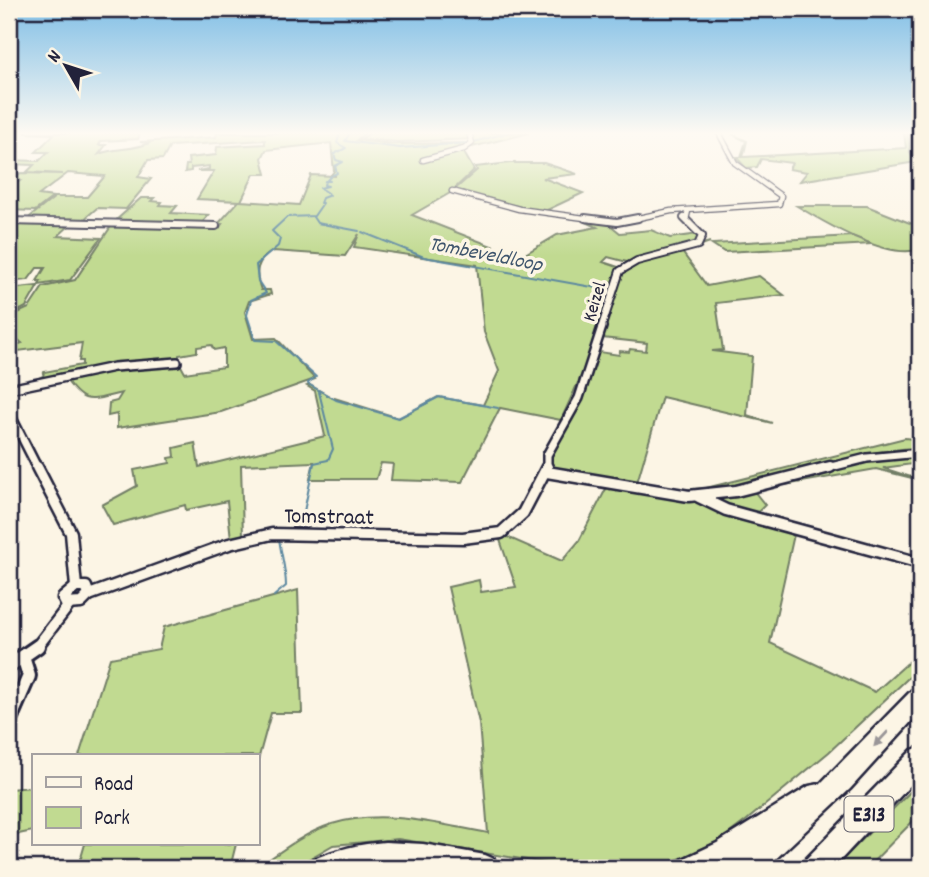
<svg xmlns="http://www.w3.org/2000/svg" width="929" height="877" font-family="Dekko,sans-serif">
<rect width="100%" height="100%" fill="#fcf5e5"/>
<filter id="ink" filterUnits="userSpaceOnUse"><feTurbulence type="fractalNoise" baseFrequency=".0143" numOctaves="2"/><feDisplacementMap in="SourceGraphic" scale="14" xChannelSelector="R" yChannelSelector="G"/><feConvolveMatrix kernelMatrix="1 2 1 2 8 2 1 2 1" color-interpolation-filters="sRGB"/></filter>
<g filter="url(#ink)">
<g fill="#c1da91" stroke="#727e66" stroke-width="2" fill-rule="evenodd">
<path d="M25,133h115l-2,6 -37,2 -2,4h7l-7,9c15,-6 36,-4 50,-11l-9,-1 76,-5 1,-4h148l-8,7 37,4 75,-1 -11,8h5l11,19 -24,23 -38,22 108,42 37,-22 40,-8 -21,-10 40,5 -7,2 11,9 31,-3 19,8 28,-4 2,6 -11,7 -62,15 -19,-5 -5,5 15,5 -7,20 6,1 5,-16 9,-8 79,-22 -28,10 25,34 52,-10 25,19 -68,8 7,47 -11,1 40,5 -5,59 25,8 -110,-26 -26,89 43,4 27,-2 199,-50 15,2v8c-80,1 -156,46 -237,45 -25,0 -49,-8 -73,-14 -19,-4 -41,-4 -58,-11v-13l26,-47 16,-41 -8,-2 -25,55 -61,-12 -38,74 -71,-2 2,-16 -12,-1 -5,16h-66l4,-17 -73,3 2,71 -12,3 -4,-38 -41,9 -1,-5 -72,20 -11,-20 35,-19 -3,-16 36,-7 -1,-5 6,-1 -1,-9 21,-5 4,24 126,-31 -10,-45 -8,-5 3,-1 21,12 68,21 39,-21 45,8 16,-34 -15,-39 -7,-67 -123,-18 5,-13 -14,22 -72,-5c-18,10 -18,22 -12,39h9l1,4 -22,7 -4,11 8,27 23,-1 39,41 -94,33 -104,16v-14l-9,2 1,-13 8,-2 5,-8c-33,7 -37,14 -58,-16l115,-15 6,11 39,-6v-19l-10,2 -3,-5 -14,2v5l-18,3v5l-56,4 -90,17 10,-5 1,-4 38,-7v-4h-3l3,-18 -64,8 -2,-6 6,-2 -13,-11v-15l20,-9 14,-21 32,-7 39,-58 27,-24h13l-3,3 11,1 -2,3 17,1 -6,7 38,2 -9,10 -80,-2 100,4 2,-3h-4l21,-23 -42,-2 17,-28h-17l12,-2v-3l-18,2v3l-6,1 1,-7h3l-1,-7 28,-3 1,-8 48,-3v-4l-95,6 -7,13 -15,1 -10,17 13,2 -25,30 -29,-1 -15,13 -56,-1 29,-23h32l18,-21 -37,-3 -29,22 14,2 -18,14 -26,-1v-21l11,-8 -11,-1 12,-7 42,1 -36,-2 7,-7 -25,-1v-4l30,1 9,-9h-12l18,-18zM331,143l3,28 -3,4 5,1 -25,-1 -12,30 -58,-4 13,-27h12l-4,-16 4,-8zM602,338l45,5 -1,8 -16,-2 -1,3 -9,-1 -1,4 -20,-3z"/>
<path d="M370,133h159l-57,14 1,-8 -75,3 -37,-3z"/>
<path d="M904,133h4l2,20 6,9 -116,19 7,-9 -18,-3 3,-6 -31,-4 -4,8 -11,1 -10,-11h5l5,-16 -14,-7 15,7 -4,16 163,-9z"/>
<path d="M510,163h34l33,11 -34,4 40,15 -40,19 -90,-21 24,-21 -2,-3z"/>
<path d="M797,206h70l53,21v22c-31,12 -95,-26 -123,-43z"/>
<path d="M9,221l61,4 -12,11 43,2 -31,42 -31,5 2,-4h-4l8,-13h-8l-9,12 -13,1 -6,5z"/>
<path d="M852,236l20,8 -148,8 -12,-8z"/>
<path d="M38,286l-12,21 -17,9v-27z"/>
<path d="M920,455v8l-37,5 37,12 -44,-11 -91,16 -4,-3 115,-26z"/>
<path d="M609,483l52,14 37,3 97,30 -25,113 105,49 45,-40v15l-91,85 -82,68 -28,21 -40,18 -30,9h-73l-178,-29 -65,6 -40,23h-36c23,-16 47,-35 75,-44 50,-16 106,0 156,9l-9,-110 -31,-136 31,-7 2,12 35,-5 -17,-50 4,-2 59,26 17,-20z"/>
<path d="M753,490l12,15 -10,10 -39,-13 -1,-3z"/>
<path d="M298,590l4,123h-31l-14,51v-8h-178l31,-98 49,-9 5,-22z"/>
<path d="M920,782v32l-53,54h-33z"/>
<path d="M33,787v44l-24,5v-47z"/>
<path d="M85,844h151l-6,24h-152z"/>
</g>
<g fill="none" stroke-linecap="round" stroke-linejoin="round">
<g stroke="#5c88a0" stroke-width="2">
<path d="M350,133l-5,8 55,7 68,-5"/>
<path d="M474,142l32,-9"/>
<path d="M333,175l4,-2 -2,-7 8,-4 -7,-2 -2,-6 12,-6 -9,-5 3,-10"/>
<path d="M313,217l4,6 42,8"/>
<path d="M362,232l62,25 185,33"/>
<path d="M308,383l8,-6 -40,-36 -21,-1 -8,-25 4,-15 15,-7 -8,-12 -2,-16 22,-19 2,-7 -8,-8 15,-14 27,-1 9,-13h-3l2,-5 8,-3 -10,-7 8,-2 -4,-1 1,-4h5l-3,-1 4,-4"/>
<path d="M308,384l28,16 62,18 41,-21 59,11"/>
<path d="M301,526l13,-63 14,-3 5,-11 -14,-57"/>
<path d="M274,596l12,-10c0,-17 -5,-31 -7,-48"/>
</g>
<defs>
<g id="minor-far4">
<path d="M423,160l41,-11 8,-6 -3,-10"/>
<path d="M452,191l67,18 80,11"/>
<path d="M629,220l42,-9 108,-7 2,-8 -46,-33 -16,-30"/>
<path d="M686,220l2,-9"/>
</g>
<g id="minor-far3">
<path d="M585,218l32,4 21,-4"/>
<path d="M9,221l207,5"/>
<path d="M601,329l19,-58 17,-10 61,-16 4,-9 -18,-18"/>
</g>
<g id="minor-far2">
<path d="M9,389l105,-22 63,-5"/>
<path d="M9,412l29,57"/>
<path d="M547,469v-14l32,-57 23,-71"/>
<path d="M823,469l44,-11 53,-5"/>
</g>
<g id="minor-far1">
<path d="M37,467l34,66 5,54"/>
<path d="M547,472l142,24 47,-5 94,-24"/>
<path d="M699,497l27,13 194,53"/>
<path d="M76,587h10l3,8 -8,8 -15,1 -3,-6z"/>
<path d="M89,595l140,-51 43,-10 191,4 38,-5 22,-20 24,-46"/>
<path d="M36,648l33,-43"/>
</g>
<g id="minor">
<path d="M9,666l29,-20"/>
<path d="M9,722l20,-46 -5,-16"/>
</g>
<g id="motorway">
<path d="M920,687v25l-70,77 -84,79h-32l3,-7 -16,7h-42l4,-9 34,-16 92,-57 11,-2 92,-94z"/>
<path d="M920,747v28l-87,93h-31l4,-9 106,-109z"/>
<path d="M385,842l38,2 62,11 9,4 4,9h-188l4,-9c23,-10 46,-15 71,-17z"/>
</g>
</defs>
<use href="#minor-far4" stroke="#22223b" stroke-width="7"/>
<use href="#minor-far3" stroke="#22223b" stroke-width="10"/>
<use href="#minor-far2" stroke="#22223b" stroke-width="12"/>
<use href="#minor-far1" stroke="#22223b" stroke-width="15"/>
<use href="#minor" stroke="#22223b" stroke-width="18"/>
<use href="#motorway" stroke="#22223b" stroke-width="5"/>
<use href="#minor-far4" stroke="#fcf5e5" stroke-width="4.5"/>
<use href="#minor-far3" stroke="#fcf5e5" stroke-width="6"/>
<use href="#minor-far2" stroke="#fcf5e5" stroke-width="7"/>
<use href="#minor-far1" stroke="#fcf5e5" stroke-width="10"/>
<use href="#minor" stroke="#fcf5e5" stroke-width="12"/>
<use href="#motorway" fill="#fcf5e5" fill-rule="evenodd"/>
</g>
<defs><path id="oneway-solid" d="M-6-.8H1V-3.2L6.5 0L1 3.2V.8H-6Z" transform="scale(1.75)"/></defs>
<use fill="#9a9698" href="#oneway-solid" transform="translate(881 739) rotate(133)"/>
</g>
<linearGradient id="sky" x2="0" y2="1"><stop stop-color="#7fbee6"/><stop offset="0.52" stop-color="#fefaf3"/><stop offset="1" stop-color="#fefaf3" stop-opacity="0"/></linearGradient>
<rect width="929" height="256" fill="url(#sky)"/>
<g text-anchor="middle" stroke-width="7" stroke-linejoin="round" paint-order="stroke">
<g font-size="19" fill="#22223b" stroke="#fcf5e5">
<text transform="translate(593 301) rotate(-73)" y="7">Keizel</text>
</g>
<g font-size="21" font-style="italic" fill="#3f556d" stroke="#fcf5e5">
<text transform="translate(486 253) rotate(11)" y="7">Tombeveldloop</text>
</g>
<rect fill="#fcf5e5" stroke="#63616e" stroke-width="2" x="844.5" y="796.5" width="49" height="35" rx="5"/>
<g font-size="21" font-weight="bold" fill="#22223b">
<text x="869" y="821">E313</text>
</g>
<g font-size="23" fill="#22223b" stroke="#fcf5e5">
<text transform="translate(329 515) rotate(1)" y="8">Tomstraat</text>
</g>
</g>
<rect width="929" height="877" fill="none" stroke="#fcf5e5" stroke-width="35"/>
<rect x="18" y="18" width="894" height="842" fill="none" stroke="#22223b" stroke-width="2.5" filter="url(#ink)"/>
<rect x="32" y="754" width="228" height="91" fill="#fcf5e5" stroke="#a5a1a1" stroke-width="2"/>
<rect x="46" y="777" width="35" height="10" fill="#fcf5e5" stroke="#a5a1a1" stroke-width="2"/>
<text x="94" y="790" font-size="21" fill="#22223b">Road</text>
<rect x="46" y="807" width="35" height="21" fill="#c1da91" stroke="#a5a1a1" stroke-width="2"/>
<text x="94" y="824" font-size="21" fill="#22223b">Park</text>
<g transform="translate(66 66) rotate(309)" stroke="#fcf5e5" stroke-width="5" paint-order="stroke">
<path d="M0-5L12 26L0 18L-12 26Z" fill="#22223b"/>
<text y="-10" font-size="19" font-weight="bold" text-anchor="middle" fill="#22223b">N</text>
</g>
</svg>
